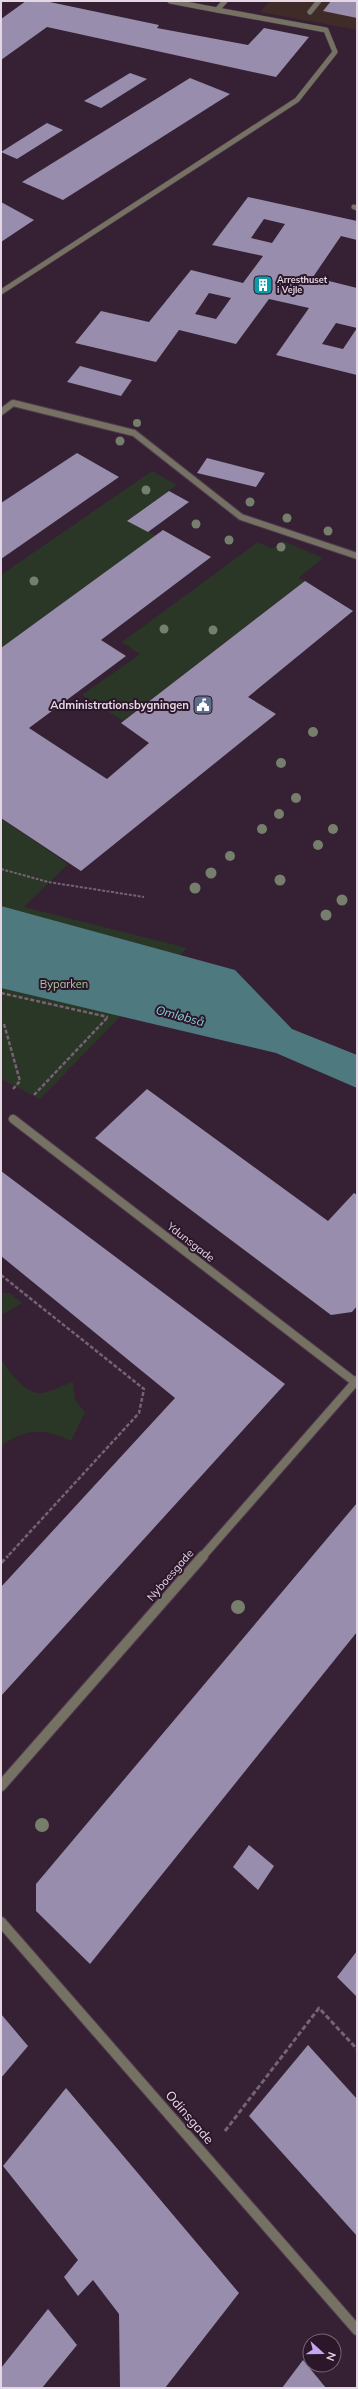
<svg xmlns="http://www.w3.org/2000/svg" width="358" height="2389" font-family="Mulish,sans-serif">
<rect width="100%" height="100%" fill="#362034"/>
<path fill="#3f2b28" d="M270,1h87v29l-97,-18z"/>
<g fill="#2b3726">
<path d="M152,471l25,14 -49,35 28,16 -155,112v-73z"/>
<path d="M283,541l40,17 -25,20 7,3 -182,140 -41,-26 58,-41 -18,-12 136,-100 14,7z"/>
<path d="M1,818l67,46 -44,43 163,41 -147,151 -39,-20z"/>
<path d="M1,1293h9l12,10 -21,12z"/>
<path d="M1,1359c8,12 25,37 42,34 10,-2 20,-8 30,-11l2,18 10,12 -14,29c-27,-13 -45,-13 -70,5z"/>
</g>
<path fill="#4e797e" d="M1,906l234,64 57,59 65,26v33l-81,-35 -275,-65z"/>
<g fill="#988dad" fill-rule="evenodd">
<path d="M26,1h19l114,24 -2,3 91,17 16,-17 45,9 -33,40 -229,-50 -46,33v-41z"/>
<path d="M331,1h26v17l-34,-7z"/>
<path d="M130,73l17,6 -46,29 -17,-7z"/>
<path d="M190,78l40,16 -167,106 -41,-18z"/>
<path d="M47,123l16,7 -46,29 -16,-7z"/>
<path d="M248,197l109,24v19l-16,-4 -28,41 44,11v40l-21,-5 -14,21 21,5 14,-21v47l-81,-20 33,-47 -40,-9 -33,45 -57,-14 -23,32 -81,-19 26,-32 48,11 42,-52 52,13 20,-27 -51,-11zM264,219l21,5 -13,19 -21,-5zM209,293l22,5 -15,21 -21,-5z"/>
<path d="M1,202l33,18 -33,22z"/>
<path d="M80,366l52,14 -11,16 -54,-14z"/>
<path d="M77,453l42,24 -118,82v-56z"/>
<path d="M207,458l58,15 -9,14 -59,-14z"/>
<path d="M169,491l20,11 -41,30 -21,-11z"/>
<path d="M163,530l48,27 -110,83 25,16 -97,72 78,51 42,-36 -28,-20 184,-142 48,30 -105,86 28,17 -195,157 -80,-53v-170z"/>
<path d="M147,1089l181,132 26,-28 3,2v111l-5,6 -21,3 -236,-177z"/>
<path d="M1,1171l284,213 -284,312v-109l174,-189 -174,-142z"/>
<path d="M357,1503v129l-267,332 -54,-53v-27z"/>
<path d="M249,1845l25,21 -16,24 -25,-23z"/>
<path d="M357,1951v46l-20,-20z"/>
<path d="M1,2014l27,32 -27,32z"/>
<path d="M308,2045l49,54v137l-108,-120z"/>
<path d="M66,2088l173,205 -74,95h-45l-1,-74 -26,-34 -15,16 -14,-19 14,-17 -75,-94z"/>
<path d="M48,2309l29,36 -35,43h-41v-20z"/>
<path d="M303,2360l23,28h-44z"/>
</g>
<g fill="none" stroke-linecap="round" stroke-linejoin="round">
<defs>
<g id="service-far1">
<path d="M170,1l47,9"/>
<path d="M310,12l9,-11"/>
<path d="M354,207l3,1"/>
<path d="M1,292l296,-192 38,-48 -9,-22 -109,-20 8,-9"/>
</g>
<path id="service" d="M1,412l12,-9 121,30 107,84 116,39"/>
<g id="minor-far1">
<path d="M13,1119l342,263"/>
<path d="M202,1557l155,-177"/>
</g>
<g id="minor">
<path d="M1,1786l202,-230"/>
<path d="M1,1922l356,408"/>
</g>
</defs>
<use href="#service-far1" stroke="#523d50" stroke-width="6"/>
<use href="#service" stroke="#523d50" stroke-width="8"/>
<use href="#minor-far1" stroke="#523d50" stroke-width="10"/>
<use href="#minor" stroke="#523d50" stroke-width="12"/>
<path stroke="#756274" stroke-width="2" stroke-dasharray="3 1.5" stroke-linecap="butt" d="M1,869l47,13 96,15"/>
<g stroke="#756274" stroke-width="2.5" stroke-dasharray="4 2" stroke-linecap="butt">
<path d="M1,993l107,24"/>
<path d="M4,1024l16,57 -7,8"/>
<path d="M34,1095l74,-78"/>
<path d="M1,1275l143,114 -5,24 -132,144"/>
</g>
<g stroke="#756274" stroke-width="3" stroke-dasharray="5 2.5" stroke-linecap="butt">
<path d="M1,1563l7,-7"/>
<path d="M225,2131l94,-123 38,41"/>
</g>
<use href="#service-far1" stroke="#757163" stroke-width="5"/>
<use href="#service" stroke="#757163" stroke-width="6"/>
<use href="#minor-far1" stroke="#757163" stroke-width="8"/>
<use href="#minor" stroke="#757163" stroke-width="10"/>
</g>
<g fill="#757f6c">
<circle cx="137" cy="423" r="4"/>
<circle cx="120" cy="441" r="4.5"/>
<circle cx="146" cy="490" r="4.5"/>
<circle cx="250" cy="502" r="4.5"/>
<circle cx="287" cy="518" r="4.5"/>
<circle cx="196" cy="524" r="4.5"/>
<circle cx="328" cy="531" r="4.5"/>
<circle cx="229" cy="540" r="4.5"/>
<circle cx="281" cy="547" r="4.5"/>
<circle cx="34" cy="581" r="4.5"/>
<circle cx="164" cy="629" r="4.5"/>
<circle cx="213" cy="630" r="4.5"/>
<circle cx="313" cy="732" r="5"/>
<circle cx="281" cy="763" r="5"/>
<circle cx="296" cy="798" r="5"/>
<circle cx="279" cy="814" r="5"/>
<circle cx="262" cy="829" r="5"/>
<circle cx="333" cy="829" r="5"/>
<circle cx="318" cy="845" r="5"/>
<circle cx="230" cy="856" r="5"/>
<circle cx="211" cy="873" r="5.5"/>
<circle cx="280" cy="880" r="5.5"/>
<circle cx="195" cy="888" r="5.5"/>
<circle cx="342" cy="900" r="5.5"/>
<circle cx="326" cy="915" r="5.5"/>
<circle cx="238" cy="1607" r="7"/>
<circle cx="42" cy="1825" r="7"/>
</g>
<defs>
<symbol id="building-square" viewBox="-11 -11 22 22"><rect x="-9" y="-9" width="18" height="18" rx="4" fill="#0f9aa8" stroke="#2c172a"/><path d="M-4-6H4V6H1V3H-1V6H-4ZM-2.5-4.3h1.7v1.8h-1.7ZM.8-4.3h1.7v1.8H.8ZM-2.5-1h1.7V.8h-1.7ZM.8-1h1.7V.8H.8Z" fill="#fff"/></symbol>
<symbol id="civic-square" viewBox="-11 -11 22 22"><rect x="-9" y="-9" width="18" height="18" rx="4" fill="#5c6f8a" stroke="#2c172a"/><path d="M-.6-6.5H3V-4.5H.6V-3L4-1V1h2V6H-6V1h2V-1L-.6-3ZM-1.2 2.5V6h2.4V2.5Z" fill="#fff"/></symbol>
</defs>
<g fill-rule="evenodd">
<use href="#building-square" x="252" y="274" width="22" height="22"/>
<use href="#civic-square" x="192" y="694" width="22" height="22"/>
</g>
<g text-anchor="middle" stroke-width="4" stroke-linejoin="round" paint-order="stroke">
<g font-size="9" font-weight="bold" fill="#e5d7e4" stroke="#2c172a" text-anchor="start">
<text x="277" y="283">Arresthuset<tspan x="277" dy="10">i Vejle</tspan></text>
</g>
<g font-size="11" font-weight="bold" fill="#e5d7e4" stroke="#2c172a" text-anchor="end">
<text x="189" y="709">Administrationsbygningen</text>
</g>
<g font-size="11" fill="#a8cc9a" stroke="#2c172a">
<text x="64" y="988">Byparken</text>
</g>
<g font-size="11" fill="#e5d7e4" stroke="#2c172a">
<text transform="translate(191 1242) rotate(38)" y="4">Ydunsgade</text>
<text transform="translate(170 1575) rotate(-49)" y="4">Nyboesgade</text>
</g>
<g font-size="12" font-style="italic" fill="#80cfd7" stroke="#2c172a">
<text transform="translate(180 1016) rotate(15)" y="4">Omløbså</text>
</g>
<g font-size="13" fill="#e5d7e4" stroke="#2c172a">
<text transform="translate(190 2117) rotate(49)" y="5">Odinsgade</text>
</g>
</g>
<rect width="358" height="2389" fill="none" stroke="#e5d7e4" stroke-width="4"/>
<g transform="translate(322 2353) rotate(111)"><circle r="19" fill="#2c172a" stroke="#766474"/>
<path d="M0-3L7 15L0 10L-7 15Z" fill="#c4a7f1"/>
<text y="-6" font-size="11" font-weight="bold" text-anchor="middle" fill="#e5d7e4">N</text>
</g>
</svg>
